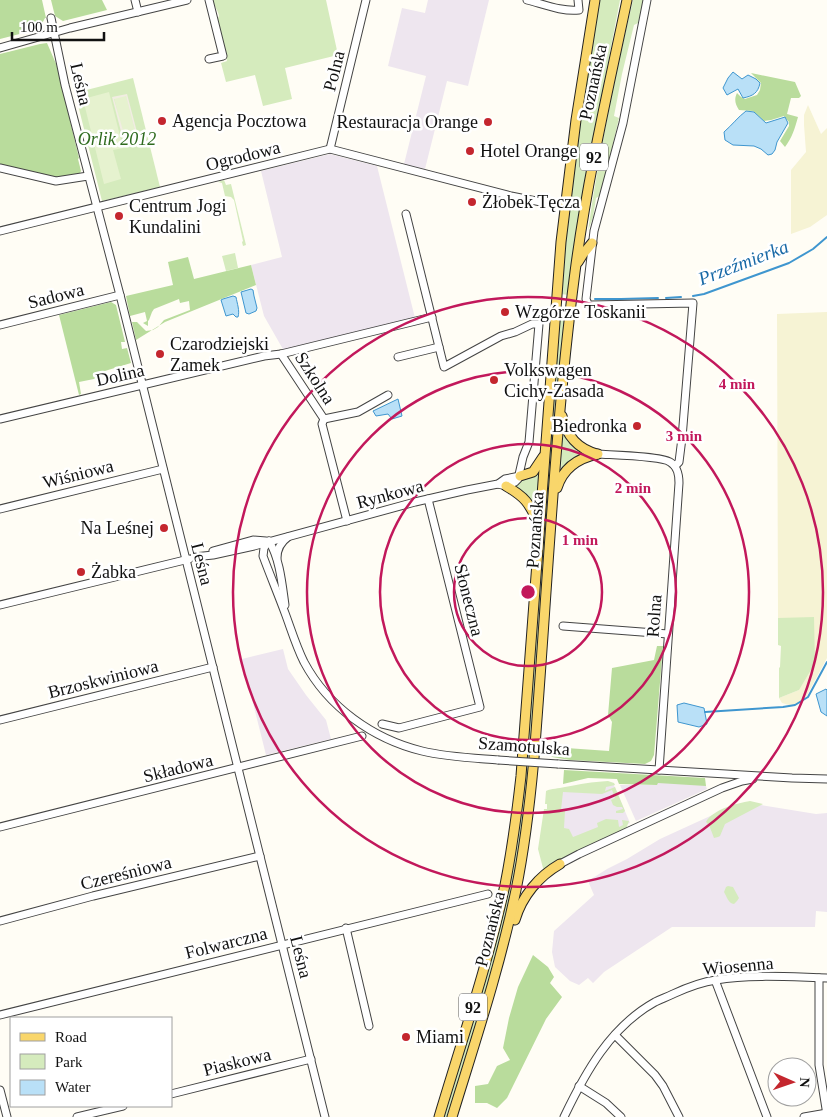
<svg xmlns="http://www.w3.org/2000/svg" width="827" height="1117" font-family="'Times New Roman',serif">
<rect width="100%" height="100%" fill="#fffdf5"/>
<g fill="#eee6ef">
<path d="M428,0h61l-21,86 -21,-5 -22,88 -21,-5 22,-88 -38,-10 14,-58 23,5z"/>
<path d="M330,154l47,12 38,152 -131,33 -20,-35 -13,-51 31,-8 -21,-86z"/>
<path d="M283,649l5,20 18,26 20,25 5,19 -65,16 -24,-96z"/>
<path d="M657,782l48,2 2,5 -71,32 -16,-36h37z"/>
<path d="M613,783l17,40 -70,27 -8,-60z"/>
<path d="M749,803l67,11 11,-1v99l-11,-1 -1,16h-143l-68,45 -11,11 -5,-5 -9,7 -9,-4 -15,-14 -3,-15 2,-21 40,-36 -6,-14 19,-12 20,-10 33,-20 72,-33z"/>
</g>
<g fill="#f6f3d4">
<path d="M808,105l13,29 6,-6v87l-17,12 -19,7v-64l15,-18 -2,-27v-10z"/>
<path d="M827,312v346l-21,39 -9,7 -8,1 -7,-2 -3,-5 20,-8 15,-72h-36l-1,-304z"/>
</g>
<g fill="#d5ebbd">
<path d="M212,0h114l12,55 -53,13 7,31 -29,7 -8,-31 -29,7 -5,-19 6,-2 -10,-41 2,-4c-1,-6 -5,-10 -7,-16z"/>
<path d="M600,0h20l-32,167 -19,128 -9,-1 13,-130z"/>
<path d="M633,0h11l-6,23 -4,2 -12,49 -8,42 5,2 -18,77 -5,3 -3,19 -5,14c11,-78 27,-155 45,-231z"/>
<path d="M133,78l27,109 -58,14 -27,-108z"/>
<path d="M224,180l2,5 5,-1 15,61 -3,1 -1,-4 1,-1 -9,-41 -3,-3 -6,-1 -3,-13 -4,-1z"/>
<path d="M235,253l3,15 -12,3 -4,-15z"/>
<path d="M559,320l7,1 -35,436h-5z"/>
<path d="M562,433l8,10 14,10 -12,6 -11,13z"/>
<path d="M538,473h1l-2,36c-7,-9 -12,-18 -24,-23l1,-1z"/>
<path d="M814,617l1,46 -16,27 -20,8v-30l1,-1 1,-21 -3,-1v-27z"/>
<path d="M525,767l5,1 -10,84 -19,92 -52,173h-7l43,-138z"/>
<path d="M608,781l6,2 1,2 -9,2 -1,4 10,-4 10,24 -2,2h-7v-2l7,-2 -1,-2h-5l-4,-2 -2,-5 4,-2 -3,-8 -10,4 -39,-2 -2,18 4,1 -1,17 5,1 4,8 25,-10 -1,-4 9,-4 12,1 1,7 4,-2 -1,-5 7,1 -3,8 -58,27 -24,14 -1,-2 -5,-19 6,-40h3v-5h-2l1,-13c6,-3 12,-2 19,-4 16,-3 26,-5 43,-6z"/>
<path d="M750,801l13,3 -38,20 -5,12 -2,1 -4,1 -5,-13 -3,-3c6,-12 31,-19 44,-21z"/>
<path d="M728,886l5,1 6,11 -2,3 -3,3c-6,-1 -7,-7 -10,-12l2,-5z"/>
</g>
<g fill="#b9dc9c">
<path d="M0,0h42l4,18h-1l-6,11 -39,10z"/>
<path d="M51,0h51l5,10 -44,11 -8,-5z"/>
<path d="M47,43l10,23 22,92 -1,1 3,12 -1,2 -24,5 -56,-14v-110l40,-10z"/>
<path d="M751,73l44,9 6,14 -2,2h-8l-4,16 11,3c-3,11 -6,21 -13,30l-5,-6 9,-15v-4l-5,-6 -13,4 -7,1 -11,-10 -14,-1c-4,-6 -5,-11 -2,-17l4,4 4,2 12,-4 3,-5 1,-7z"/>
<path d="M188,257l6,22 57,-14 5,20 -91,37 -29,18 -4,-18h5l9,9 7,-1 5,-3 6,-7 26,-10 -1,-9 -9,2 -1,-4 -25,10 -2,3 -3,8 -1,1v5l-5,-3 4,-2 -2,-9 -15,4 -4,-20 47,-11 -5,-23z"/>
<path d="M111,302l5,3 9,37h-4l1,7 5,-1 4,15 -36,11 1,3 -2,2 -15,3 2,12 -2,1 -20,-80z"/>
<path d="M657,646h6l-9,109 -3,6 -6,3 -75,-4 -18,-3 -1,-2 1,-8 57,4 3,-29 -4,-7 4,-47 42,-8z"/>
<path d="M564,770l141,8 1,8 -48,-3 -1,2 -38,-1 -2,-5 -29,-1 -25,6z"/>
<path d="M533,955l15,12 6,10 -4,6 12,14 -16,22 -39,79 -10,10 -10,-5h-12v-17l13,-2 9,-18 13,-6 -7,-12 6,-30 9,-31z"/>
</g>
<g fill="#e6f2cf">
<path d="M109,92l14,56 -10,2 8,29 -17,5 -21,-85z"/>
<path d="M126,95l9,36 -12,3 -9,-36z"/>
</g>
<path fill="#f1ede2" fill-rule="evenodd" d="M127,94l10,38 -13,4 2,11h-1l-13,-50zM126,96l9,35 -11,3 -10,-35z"/>
<g fill="#b9e0f7" stroke="#3f96cf">
<path d="M733,72l9,7 6,-4 8,4 4,4c-2,10 -7,13 -17,15l-5,-9 -11,6 -4,-7 5,-10z"/>
<path d="M746,111l8,1 12,11 19,-6 3,6 -11,19 -2,8 -3,4 -4,1 -7,-6 -7,-3 -21,-1 -8,-5 -1,-8c8,-7 14,-15 22,-21z"/>
<path d="M251,289l2,1 1,6 3,12 -1,3 -7,3 -3,-1 -5,-21z"/>
<path d="M233,296l3,1c1,6 4,14 2,20h-2l-3,-3 -7,2 -5,-16 2,-1z"/>
<path d="M398,399l4,17 -10,3 -4,-5 -12,2 -3,-5z"/>
<path d="M826,689l1,1v26l-6,-4 -5,-18z"/>
<path d="M684,703l20,5 3,16 -8,3 -21,-5 -1,-17z"/>
</g>
<g fill="none" stroke-linecap="round" stroke-linejoin="round">
<g stroke="#3f96cf" stroke-width="2">
<path d="M693,296l11,-2 85,-31 24,-14 14,-12"/>
<path d="M666,298l15,-1"/>
<path d="M595,299h26l37,-1"/>
<path d="M705,712l78,-5 12,-2 13,-8 19,-35"/>
</g>
<defs>
<g id="minor">
<path d="M135,0l3,12"/>
<path d="M209,0l14,56 -14,3"/>
<path d="M527,0c16,4 35,12 52,10l-1,-10"/>
<path d="M647,0l-24,123 -29,108 -8,68 2,5 3,1 102,-2 -11,135 -3,24 -4,4"/>
<path d="M51,18l14,67 55,210 205,822"/>
<path d="M0,48l70,-20 117,-28"/>
<path d="M330,149l36,-149"/>
<path d="M0,168l56,13 32,-5"/>
<path d="M406,214l38,153 57,-31 14,-4 17,-8h7l-10,118 -6,15 -5,22 -3,3 -9,4 -8,-2"/>
<path d="M0,231l330,-82 181,47 40,8"/>
<path d="M0,325l120,-30"/>
<path d="M281,354l43,65"/>
<path d="M398,357l41,-10"/>
<path d="M0,419l264,-63 17,-2 151,-37"/>
<path d="M324,419l-2,5 25,97"/>
<path d="M324,419l34,-7 30,-17"/>
<path d="M598,454c14,1 63,2 72,8 8,5 9,13 9,21l-20,287"/>
<path d="M0,509l163,-40"/>
<path d="M269,541l-5,7 -1,8c7,19 15,38 22,57 6,16 11,33 19,49 24,45 69,77 118,89 25,6 51,7 76,9"/>
<path d="M269,541c11,18 13,43 16,64"/>
<path d="M213,551l40,-11 13,1"/>
<path d="M194,557l19,-2 41,-9 161,-44 52,-12 31,-6 7,-5 15,-3"/>
<path d="M277,558c0,-9 4,-16 11,-21"/>
<path d="M0,605l189,-46"/>
<path d="M563,626l105,8"/>
<path d="M0,720l213,-53"/>
<path d="M382,724l17,4 81,-21 -52,-208"/>
<path d="M558,764l234,14 35,1"/>
<path d="M0,827l362,-91"/>
<path d="M560,864l19,-10 143,-66 20,-7 11,-2"/>
<path d="M0,921l93,-25 167,-40"/>
<path d="M346,928l23,98"/>
<path d="M819,978v87l8,50"/>
<path d="M715,980l52,137"/>
<path d="M0,1015l488,-121"/>
<path d="M615,1035l40,40 8,11 16,31"/>
<path d="M579,1086l27,17 15,14"/>
<path d="M0,1090l7,27"/>
<path d="M171,1094l140,-35"/>
<path d="M77,1117l46,-11"/>
<path d="M564,1117c21,-44 46,-90 91,-115 6,-3 12,-5 18,-8 13,-6 28,-12 43,-14 36,-6 74,-3 111,-2"/>
<path d="M804,1117l23,-4"/>
</g>
<g id="major">
<path d="M578,262l5,-8 9,-11"/>
<path d="M562,416c4,19 16,33 35,38"/>
<path d="M520,476l13,-4 10,-15"/>
<path d="M506,486c21,12 23,18 33,38"/>
<path d="M557,488c6,-20 21,-30 41,-34"/>
<path d="M515,920c7,-24 24,-44 45,-56"/>
<path d="M439,1117c23,-77 49,-153 66,-232 7,-36 12,-73 16,-109l40,-534 15,-122 19,-120"/>
<path d="M452,1117c23,-75 48,-150 64,-227 9,-44 14,-88 18,-132 13,-162 20,-325 41,-486 12,-92 33,-182 52,-272"/>
</g>
</defs>
<use href="#minor" stroke="#444" stroke-width="9"/>
<use href="#major" stroke="#222" stroke-width="11"/>
<use href="#minor" stroke="#fff" stroke-width="7"/>
<use href="#major" stroke="#f9d66b" stroke-width="9"/>
<defs>
<path id="minor-bridge" d="M498,760l60,4"/>
</defs>
<use href="#minor-bridge" stroke="#444" stroke-width="9" stroke-linecap="butt"/>
<use href="#minor-bridge" stroke="#fff" stroke-width="7"/>
</g>
<g fill="none" stroke="#c2185b" stroke-width="2.5">
<circle cx="528" cy="592" r="74"/>
<circle cx="528" cy="592" r="148"/>
<circle cx="528" cy="592" r="221"/>
<circle cx="528" cy="592" r="295"/>
</g>
<g fill="#c4262e" stroke="#fff" stroke-width="2">
<circle cx="162" cy="121" r="5"/>
<circle cx="488" cy="122" r="5"/>
<circle cx="470" cy="151" r="5"/>
<circle cx="472" cy="202" r="5"/>
<circle cx="119" cy="216" r="5"/>
<circle cx="505" cy="312" r="5"/>
<circle cx="160" cy="354" r="5"/>
<circle cx="494" cy="380" r="5"/>
<circle cx="637" cy="426" r="5"/>
<circle cx="164" cy="528" r="5"/>
<circle cx="81" cy="572" r="5"/>
<circle cx="406" cy="1037" r="5"/>
</g>
<g text-anchor="middle" stroke-width="5" stroke-linejoin="round" paint-order="stroke">
<g fill="#fff" stroke="#585858" stroke-width="1">
<rect x="580" y="143.5" width="28" height="27" rx="4"/>
<rect x="459" y="993.5" width="28" height="27" rx="4"/>
</g>
<g font-size="16" font-weight="bold" fill="#111">
<text x="594" y="163">92</text>
<text x="473" y="1013">92</text>
</g>
<g font-size="18" fill="#111" stroke="#fff">
<text transform="translate(334 71) rotate(-76)" y="6">Polna</text>
<text transform="translate(593 82) rotate(-78)" y="6">Poznańska</text>
<text transform="translate(81 84) rotate(77)" y="6">Leśna</text>
<text transform="translate(243 156) rotate(-14)" y="6">Ogrodowa</text>
<text transform="translate(56 296) rotate(-14)" y="6">Sadowa</text>
<text transform="translate(120 375) rotate(-13)" y="6">Dolina</text>
<text transform="translate(315 378) rotate(57)" y="6">Szkolna</text>
<text transform="translate(78 474) rotate(-14)" y="6">Wiśniowa</text>
<text transform="translate(390 494) rotate(-15)" y="6">Rynkowa</text>
<text transform="translate(535 530) rotate(-86)" y="6">Poznańska</text>
<text transform="translate(202 564) rotate(76)" y="6">Leśna</text>
<text transform="translate(469 600) rotate(76)" y="6">Słoneczna</text>
<text transform="translate(654 616) rotate(-86)" y="6">Rolna</text>
<text transform="translate(103 679) rotate(-14)" y="6">Brzoskwiniowa</text>
<text transform="translate(524 746) rotate(4)" y="6">Szamotulska</text>
<text transform="translate(178 768) rotate(-14)" y="6">Składowa</text>
<text transform="translate(126 873) rotate(-14)" y="6">Czereśniowa</text>
<text transform="translate(490 929) rotate(-76)" y="6">Poznańska</text>
<text transform="translate(226 943) rotate(-14)" y="6">Folwarczna</text>
<text transform="translate(301 957) rotate(76)" y="6">Leśna</text>
<text transform="translate(738 966) rotate(-5)" y="6">Wiosenna</text>
<text transform="translate(237 1062) rotate(-14)" y="6">Piaskowa</text>
</g>
<g font-size="18" fill="#111" stroke="#fff" text-anchor="start">
<text x="172" y="127">Agencja Pocztowa</text>
<text x="478" y="128" text-anchor="end">Restauracja Orange</text>
<text x="480" y="157">Hotel Orange</text>
<text x="482" y="208">Żłobek Tęcza</text>
<text x="129" y="212">Centrum Jogi<tspan x="129" dy="21">Kundalini</tspan></text>
<text x="515" y="318">Wzgórze Toskanii</text>
<text x="170" y="350">Czarodziejski<tspan x="170" dy="21">Zamek</tspan></text>
<text x="504" y="376">Volkswagen<tspan x="504" dy="21">Cichy-Zasada</tspan></text>
<text x="627" y="432" text-anchor="end">Biedronka</text>
<text x="154" y="534" text-anchor="end">Na Leśnej</text>
<text x="91" y="578">Żabka</text>
<text x="416" y="1043">Miami</text>
</g>
<g font-size="18" font-style="italic" fill="#2f6b1f" stroke="#fff">
<text x="117" y="145">Orlik 2012</text>
</g>
<g font-size="19" font-style="italic" fill="#1768a6" stroke="#fff">
<text transform="translate(743 262) rotate(-21)" y="7">Przeźmierka</text>
</g>
</g>
<circle cx="528" cy="592" r="8" fill="#c2185b" stroke="#fff" stroke-width="2.5"/>
<g font-size="15" text-anchor="middle" font-weight="bold" fill="#c2185b" stroke="#fff" stroke-width="5" stroke-linejoin="round" paint-order="stroke">
<text x="737" y="389">4 min</text>
<text x="684" y="441">3 min</text>
<text x="633" y="493">2 min</text>
<text x="580" y="545">1 min</text>
</g>
<rect x="10" y="1017" width="162" height="90" fill="#ffffff" stroke="#a0a0a0"/>
<rect x="20" y="1033" width="25" height="8" fill="#f9d66b" stroke="#a0a0a0"/>
<text x="55" y="1042" font-size="15" fill="#111111">Road</text>
<rect x="20" y="1054" width="25" height="15" fill="#d5ebbd" stroke="#a0a0a0"/>
<text x="55" y="1067" font-size="15" fill="#111111">Park</text>
<rect x="20" y="1080" width="25" height="15" fill="#b9e0f7" stroke="#a0a0a0"/>
<text x="55" y="1092" font-size="15" fill="#111111">Water</text>
<g transform="translate(792 1082) rotate(92)"><circle r="24" fill="#ffffff" stroke="#a0a0a0"/>
<path d="M0-4L9 19L0 12L-9 19Z" fill="#c4262e"/>
<text y="-8" font-size="14" font-weight="bold" text-anchor="middle" fill="#111111">N</text>
</g>
<path d="M12 32v8h92v-8" fill="none" stroke="#111111" stroke-width="2.5"/>
<text x="20" y="32" font-size="15" fill="#111111" stroke="#ffffff" stroke-width="4" paint-order="stroke">100 m</text>
</svg>
